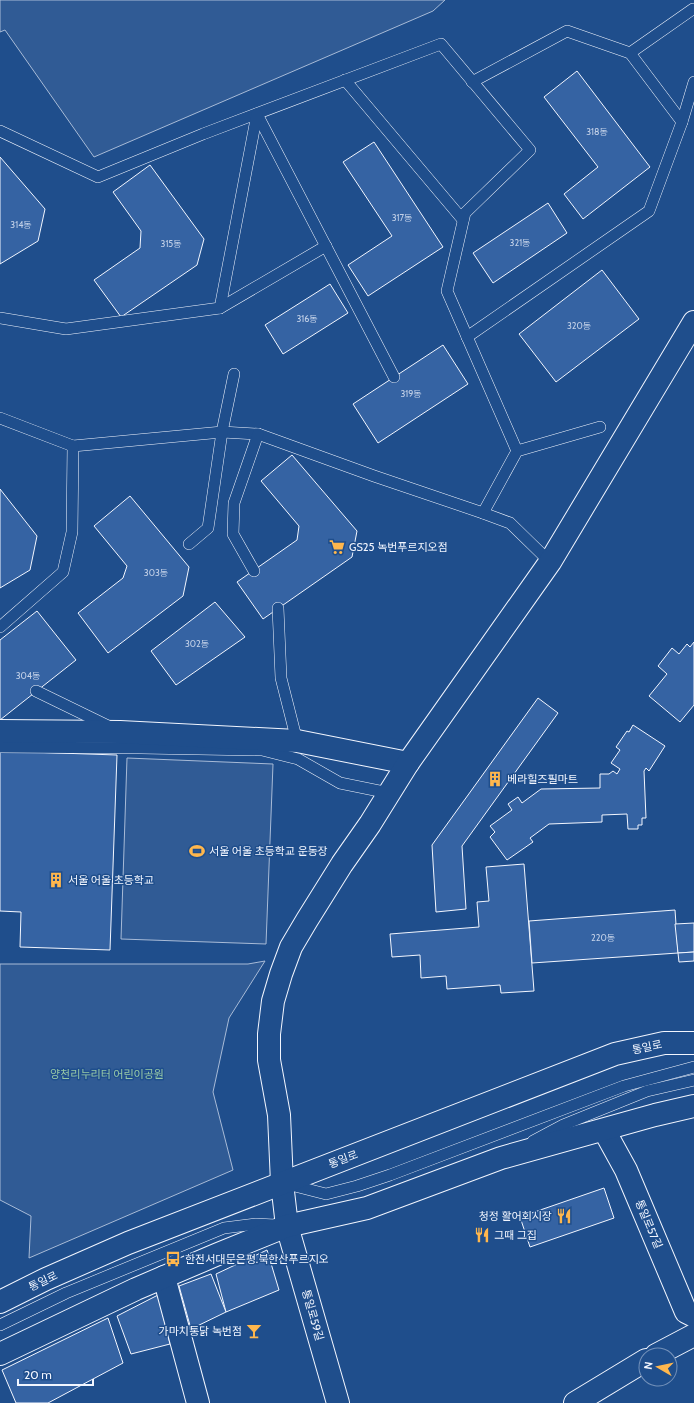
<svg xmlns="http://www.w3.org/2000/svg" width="694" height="1403" font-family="Cabin,'Noto Sans KR',sans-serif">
<rect width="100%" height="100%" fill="#1f4e8c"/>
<g fill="#305b95" stroke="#a8bbd7">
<path d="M0,0h445l-12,11 -339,146 -89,-127 -5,2z"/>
<path d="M127,758l146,6 -7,180 -145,-5z"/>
<path d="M265,961l-36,57 -16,74 20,78 -204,88 2,-42 -31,-16v-236h248z"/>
</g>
<g fill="#3563a3" stroke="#f2f6ff">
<path d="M577,71l73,96 -67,52 -19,-25 34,-27 -54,-70z"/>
<path d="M374,142l69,105 -75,49 -20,-31 44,-29 -49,-74z"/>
<path d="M0,157l45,52 -7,32 -38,23z"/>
<path d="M150,165l54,74 -7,26 -76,52 -27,-37 46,-32 1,-17 -28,-39z"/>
<path d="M548,203l19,30 -74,50 -20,-30z"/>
<path d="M602,270l37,49 -83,63 -37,-48z"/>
<path d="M330,284l18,29 -65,41 -18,-29z"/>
<path d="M443,345l25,39 -90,59 -25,-39z"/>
<path d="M292,455l65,76 -5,26 -89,62 -26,-37 60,-42 2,-14 -38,-45z"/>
<path d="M0,489l37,47 -7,34 -30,18z"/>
<path d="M130,496l59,71 -6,29 -75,57 -30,-40 45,-35 4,-12 -33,-40z"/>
<path d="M215,602l30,35 -69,48 -25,-34z"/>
<path d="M37,611l39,49 -76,60v-80z"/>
<path d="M694,642v63l-14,17 -31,-26 18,-22 -9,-8 14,-18 7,6 8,-10 3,3z"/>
<path d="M538,698l20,15 -96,133 4,63 -30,3 -4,-67z"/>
<path d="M633,725l32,21 -16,25 -3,-3 -2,3 2,47h-4v7h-4v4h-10l-1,-15 -25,1v7l-53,2 -19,14 3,4 -26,18 -17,-23 5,-5 -5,-6 22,-16 -4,-6 10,-7 4,6 19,-14 59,-1v-14h9l4,-3 4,3 3,-5 -9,-6 9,-13 -4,-3 11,-16 2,1z"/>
<path d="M0,751l117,4 -7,195 -90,-3 1,-35 -21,-1z"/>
<path d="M524,864l10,127 -33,2 -1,-8 -53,4 -1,-13 -25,2 -1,-23 -28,2 -2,-23 89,-7 -2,-25 12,-1 -3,-34z"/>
<path d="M675,910l3,43 -146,10 -3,-42z"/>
<path d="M694,923v29l-16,1 -3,-29z"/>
<path d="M694,952v9l-15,1 -1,-9z"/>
<path d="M604,1188l10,30 -84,29 -10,-30z"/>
<path d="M267,1250l12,40 -53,22 -10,-38z"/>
<path d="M211,1274l15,38 -35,17 -12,-43z"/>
<path d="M158,1295l12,49 -39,10 -14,-38z"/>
<path d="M108,1318l15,45 -75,40h-32l-14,-33z"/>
</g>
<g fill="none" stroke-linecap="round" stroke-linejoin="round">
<defs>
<g id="service">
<path d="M630,53l63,-44"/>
<path d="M345,80l118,140"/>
<path d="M472,82l95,-51 63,22 52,69"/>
<path d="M257,114l137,263"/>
<path d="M0,131l98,46 105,-43 238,-90 89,106 -65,63 -18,78 70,160"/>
<path d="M220,308l37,-194"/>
<path d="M0,318l66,11 154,-21 106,-62"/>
<path d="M467,337l182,-126 33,-89 12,-40"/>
<path d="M0,418l73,28 149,-14 36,2 116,42 109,37 27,10 40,39"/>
<path d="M483,513l34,-62 83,-24"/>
<path d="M189,544l19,-16 14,-96 12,-58"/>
<path d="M254,571l-21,-37 1,-31 24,-69"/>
<path d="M278,608l3,70 16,63"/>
<path d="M0,627l63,-55 9,-40 1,-86"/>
<path d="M36,691l74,36"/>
<path d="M0,747l141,1 121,2 36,9 42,24 49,10"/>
<path d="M533,1141l30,-16 84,-34 47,-11"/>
<path d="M287,1184l39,10 31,-8 33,-11 234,-89 70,-19"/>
<path d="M0,1325l66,-32 158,-65 32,-4 19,1"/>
</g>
<g id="minor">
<path d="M0,731l120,1 177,9 111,22"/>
<path d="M604,1130l22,40 60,142 8,4"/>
<path d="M164,1277l34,126"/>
<path d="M656,1355l38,-20"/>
<path d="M338,1403l-51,-177 -5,-43 -3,-68 -10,-55v-26l4,-33 8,-27 10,-27 16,-27 35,-56 28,-40 38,-61 142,-201 144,-240"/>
<path d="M575,1403l71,-43"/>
</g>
<g id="primary">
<path d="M0,1302l46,-23 82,-36 487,-189 49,-11h30"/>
<path d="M0,1354l136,-65 82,-35 69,-28 80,-18 134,-50 154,-43 39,-9"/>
</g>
</defs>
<use href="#service" stroke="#f2f6ff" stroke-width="12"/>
<use href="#minor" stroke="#f2f6ff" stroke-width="24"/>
<use href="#primary" stroke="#f2f6ff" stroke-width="24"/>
<use href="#service" stroke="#1f4e8c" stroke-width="11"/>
<use href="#minor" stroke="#1f4e8c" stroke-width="22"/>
<use href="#primary" stroke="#1f4e8c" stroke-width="22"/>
</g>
<defs>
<symbol id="supermarket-bare" viewBox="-9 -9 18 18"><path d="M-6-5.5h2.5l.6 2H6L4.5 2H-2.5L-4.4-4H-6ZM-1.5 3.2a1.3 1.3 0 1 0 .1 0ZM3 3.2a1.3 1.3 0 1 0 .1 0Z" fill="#ffb74d" stroke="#1f4e8c" stroke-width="2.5" paint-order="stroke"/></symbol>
<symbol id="building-bare" viewBox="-9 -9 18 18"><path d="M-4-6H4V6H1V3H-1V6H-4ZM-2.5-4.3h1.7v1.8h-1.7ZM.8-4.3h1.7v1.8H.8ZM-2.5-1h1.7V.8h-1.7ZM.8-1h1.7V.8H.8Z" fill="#ffb74d" stroke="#1f4e8c" stroke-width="2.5" paint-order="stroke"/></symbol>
<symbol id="stadium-bare" viewBox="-9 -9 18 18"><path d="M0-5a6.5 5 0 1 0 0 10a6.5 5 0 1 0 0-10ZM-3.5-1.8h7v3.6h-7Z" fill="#ffb74d" stroke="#1f4e8c" stroke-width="2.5" paint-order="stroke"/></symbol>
<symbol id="restaurant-bare" viewBox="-9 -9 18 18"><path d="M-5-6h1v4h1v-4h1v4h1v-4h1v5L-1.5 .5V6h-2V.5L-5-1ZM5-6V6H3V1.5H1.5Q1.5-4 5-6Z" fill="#ffb74d" stroke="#1f4e8c" stroke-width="2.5" paint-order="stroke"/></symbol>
<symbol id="bus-bare" viewBox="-9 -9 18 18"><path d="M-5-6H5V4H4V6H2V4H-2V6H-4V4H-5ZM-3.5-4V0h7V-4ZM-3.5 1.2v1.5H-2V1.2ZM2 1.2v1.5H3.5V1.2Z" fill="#ffb74d" stroke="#1f4e8c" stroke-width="2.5" paint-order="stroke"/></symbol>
<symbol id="bar-bare" viewBox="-9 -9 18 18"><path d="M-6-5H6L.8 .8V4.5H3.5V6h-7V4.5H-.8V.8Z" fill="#ffb74d" stroke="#1f4e8c" stroke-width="2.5" paint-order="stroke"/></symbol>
</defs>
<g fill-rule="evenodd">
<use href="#supermarket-bare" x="326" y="536" width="22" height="22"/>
<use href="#building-bare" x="484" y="768" width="22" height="22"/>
<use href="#stadium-bare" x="186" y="840" width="22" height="22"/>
<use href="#building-bare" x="45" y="869" width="22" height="22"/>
<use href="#restaurant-bare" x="553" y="1205" width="22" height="22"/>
<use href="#restaurant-bare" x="471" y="1224" width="22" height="22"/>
<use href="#bus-bare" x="162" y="1248" width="22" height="22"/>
<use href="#bar-bare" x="243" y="1320" width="22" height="22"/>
</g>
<g text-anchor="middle" stroke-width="3" stroke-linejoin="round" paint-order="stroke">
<g font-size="9" fill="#c3d1e8">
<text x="597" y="135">318동</text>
<text x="402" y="221">317동</text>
<text x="21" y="228">314동</text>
<text x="520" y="246">321동</text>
<text x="171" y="247">315동</text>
<text x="307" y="322">316동</text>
<text x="579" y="329">320동</text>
<text x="411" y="397">319동</text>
<text x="156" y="576">303동</text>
<text x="197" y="647">302동</text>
<text x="28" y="679">304동</text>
<text x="603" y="941">220동</text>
</g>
<g font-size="11" fill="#f2f6ff" stroke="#1f4e8c" text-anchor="start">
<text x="349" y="551">GS25 녹번푸르지오점</text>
<text x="507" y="783">베라힐즈필마트</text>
<text x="209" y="855">서울 어울 초등학교 운동장</text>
<text x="68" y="884">서울 어울 초등학교</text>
<text x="552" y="1220" text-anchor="end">청정 활어회시장</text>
<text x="494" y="1239">그때 그집</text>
<text x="185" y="1263">한전서대문은평.북한산푸르지오</text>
<text x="242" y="1335" text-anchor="end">가마치통닭 녹번점</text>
</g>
<g font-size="11" fill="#f2f6ff" stroke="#1f4e8c">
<text transform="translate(647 1047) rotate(-12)" y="4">통일로</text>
<text transform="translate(343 1159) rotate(-21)" y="4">통일로</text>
<text transform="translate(649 1224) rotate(67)" y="4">통일로57길</text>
<text transform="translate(43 1281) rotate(-26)" y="4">통일로</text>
<text transform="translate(313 1315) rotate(74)" y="4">통일로59길</text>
</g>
<g font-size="11" fill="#97c8a6" stroke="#1f4e8c">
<text x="107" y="1078">양천리누리터 어린이공원</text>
</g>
</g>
<g transform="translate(658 1367) rotate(279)"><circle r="19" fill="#1f4e8c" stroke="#7391ba"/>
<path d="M0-3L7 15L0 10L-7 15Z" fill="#ffb74d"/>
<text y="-6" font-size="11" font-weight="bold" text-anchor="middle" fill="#f2f6ff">N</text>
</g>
<path d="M18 1379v6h75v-6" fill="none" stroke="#f2f6ff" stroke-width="2"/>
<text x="24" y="1379" font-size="12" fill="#f2f6ff" stroke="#1f4e8c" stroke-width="3" paint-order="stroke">20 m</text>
</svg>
